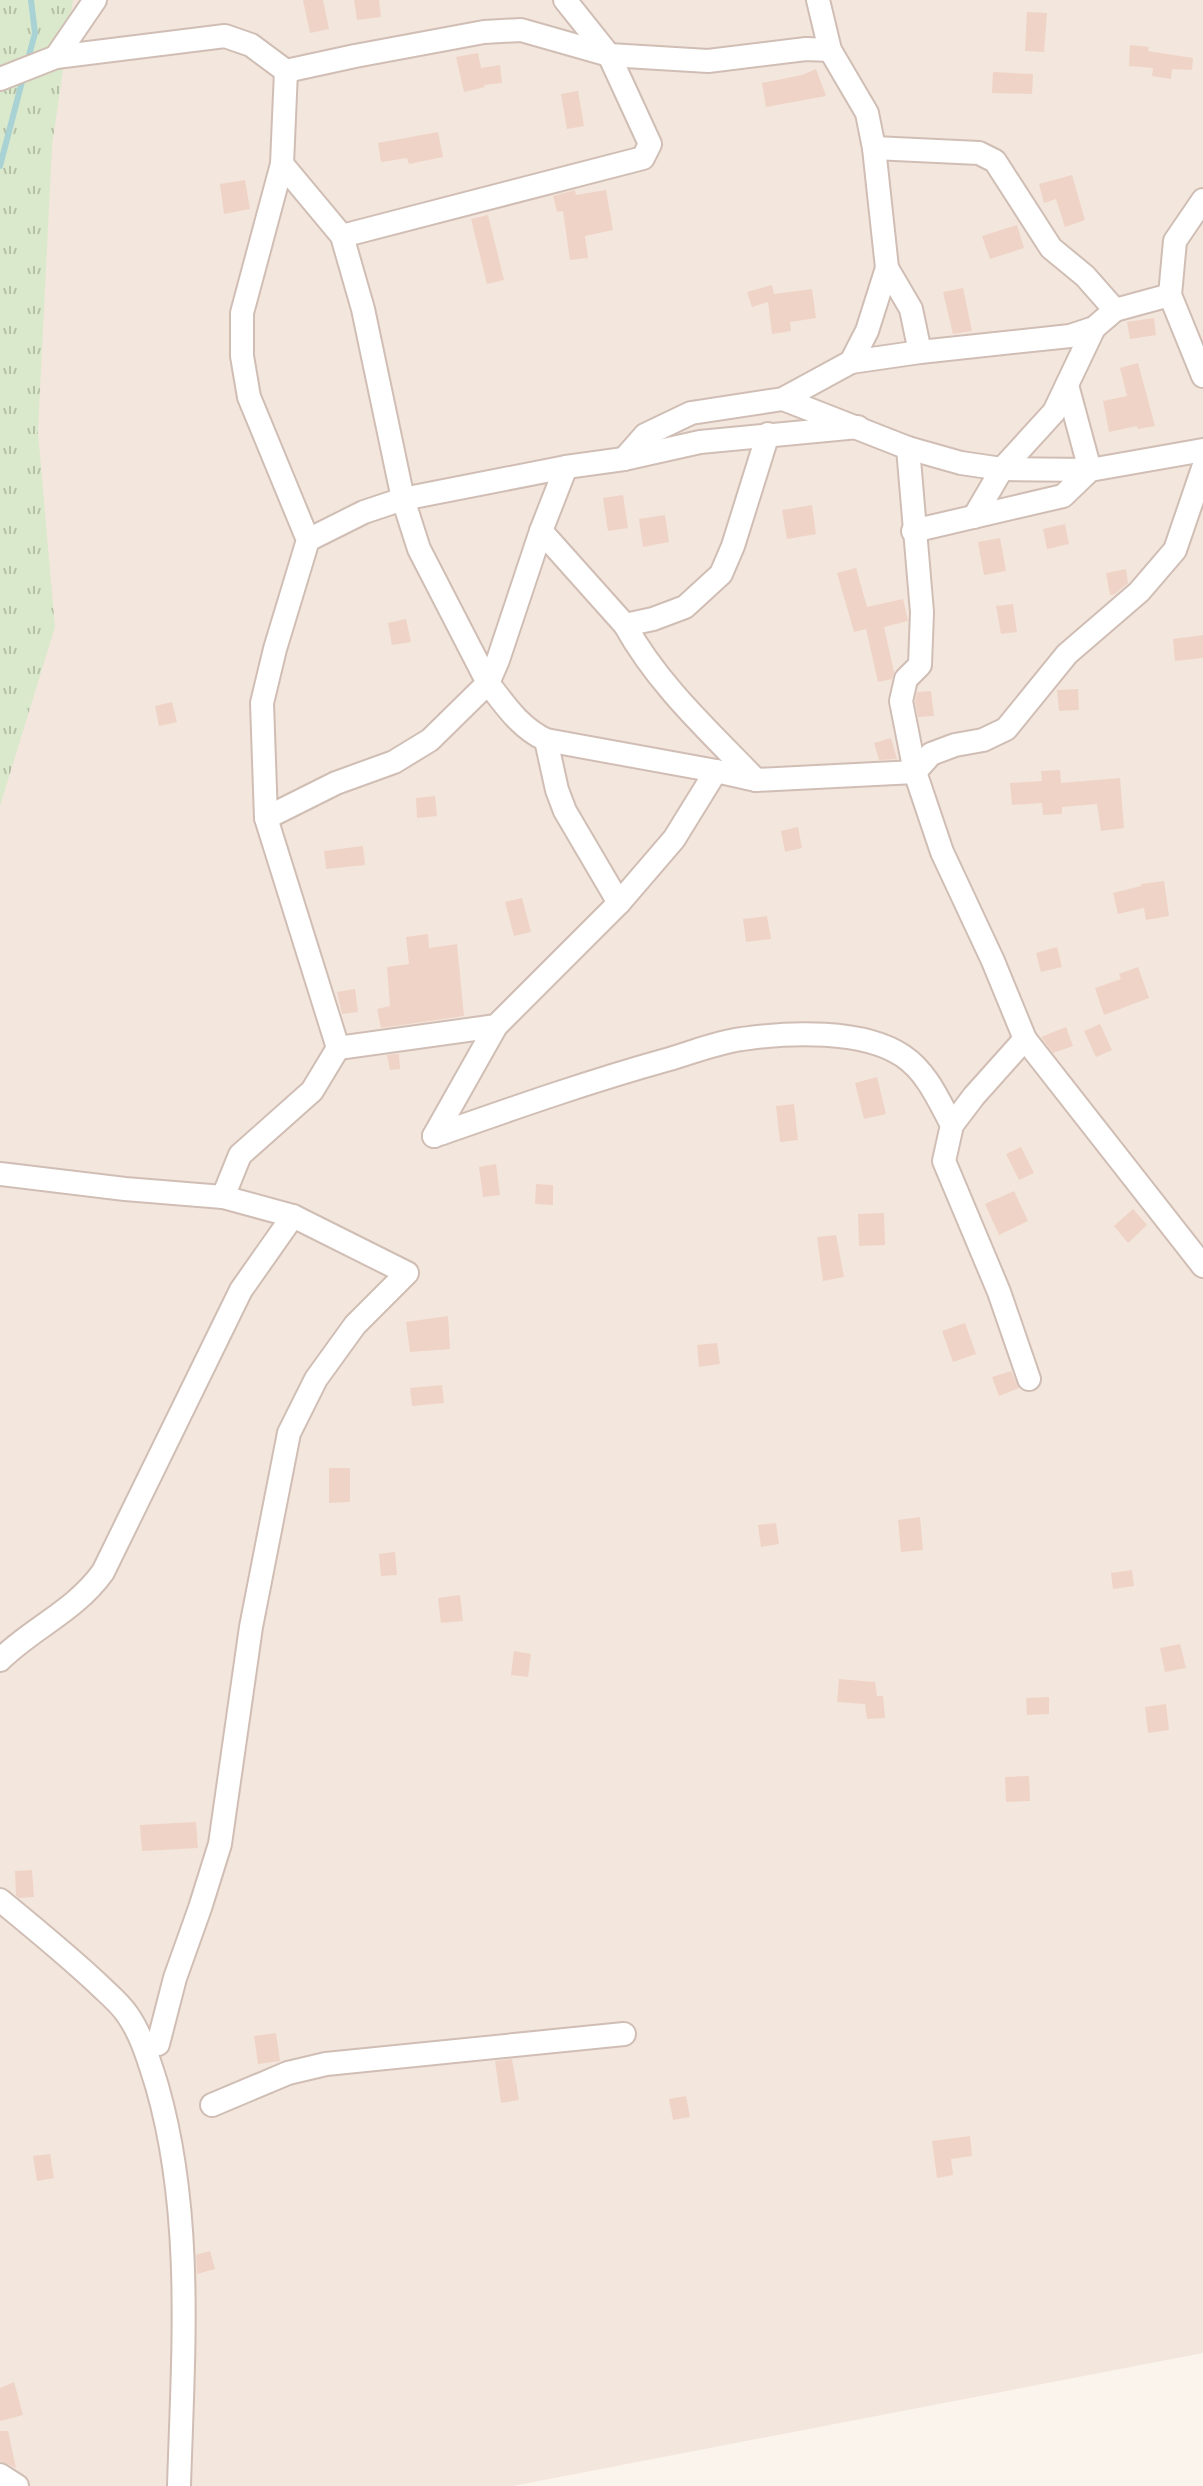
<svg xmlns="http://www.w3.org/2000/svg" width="1203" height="2486" font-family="'Golos Text',sans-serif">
<defs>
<pattern id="grass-tufts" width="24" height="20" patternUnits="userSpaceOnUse" patternTransform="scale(2)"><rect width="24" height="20" fill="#dae9cb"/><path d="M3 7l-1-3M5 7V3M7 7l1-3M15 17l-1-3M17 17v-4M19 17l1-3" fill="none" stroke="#b5c0a7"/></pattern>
</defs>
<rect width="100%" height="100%" fill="#fbf4ed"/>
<path fill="#f3e6dc" d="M0,0h1203v2353l-690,133h-513z"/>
<path fill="url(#grass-tufts)" d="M0,0h73l-21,146 -14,286 17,195 -55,179z"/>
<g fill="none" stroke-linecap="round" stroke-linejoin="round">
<g stroke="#a9d2d5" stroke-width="6">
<path d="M27,63l8,-30 -4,-33"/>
<path d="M0,166l24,-92"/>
</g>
</g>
<g fill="#efd3c6">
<path d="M303,0h20l6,29 -19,4z"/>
<path d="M354,0h25l2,17 -24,3z"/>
<path d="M1027,12l20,1 -3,39 -19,-1z"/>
<path d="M1130,45l19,2 -1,4 45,7 -1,12 -20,-1 -1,10 -19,-3 1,-8 -24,-2z"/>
<path d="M478,53l3,15 19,-3 2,18 -18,2 1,2 -21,5 -8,-35z"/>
<path d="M816,69l10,27 -60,11 -4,-24 40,-8z"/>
<path d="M993,72l40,2 -1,20 -40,-1z"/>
<path d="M578,91l6,35 -17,3 -6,-35z"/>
<path d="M438,132l5,25 -34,7 -2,-6 -26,4 -3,-19z"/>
<path d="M1072,175l13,45 -20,7 -9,-28 -12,4 -5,-19z"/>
<path d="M245,180l5,29 -26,5 -4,-30z"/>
<path d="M575,190l1,5 30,-5 7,40 -28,6 3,22 -18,2 -7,-49 -6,1 -4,-16z"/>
<path d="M488,215l16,65 -17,4 -16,-65z"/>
<path d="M1017,225l7,23 -34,11 -8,-23z"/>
<path d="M772,285l2,9 38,-5 4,29 -26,4 1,9 -19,3 -4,-32 -16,5 -5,-15z"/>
<path d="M963,288l9,43 -19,3 -10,-42z"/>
<path d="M1154,318l2,17 -26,4 -3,-17z"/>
<path d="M1138,363l17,63 -17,3 -1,-3 -28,6 -6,-31 24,-5 -7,-28z"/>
<path d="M623,495l5,33 -20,3 -5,-33z"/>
<path d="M812,505l4,29 -29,5 -5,-29z"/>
<path d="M665,515l4,27 -26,5 -4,-28z"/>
<path d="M1065,524l4,20 -22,5 -4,-20z"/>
<path d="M1000,538l6,33 -22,4 -6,-33z"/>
<path d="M856,568l11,39 36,-8 5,22 -24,6 10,45 -2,7 -14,3 -12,-53 -12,3 -17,-59z"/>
<path d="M1126,569l2,14 -13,11 -5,1 -4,-22z"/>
<path d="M1013,604l4,28 -16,2 -5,-28z"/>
<path d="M406,619l5,23 -19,3 -4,-22z"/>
<path d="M1203,635v23l-28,3 -2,-22z"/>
<path d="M1078,689l1,21 -20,1 -2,-21z"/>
<path d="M931,691l3,25 -16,1 -3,-16 2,-9z"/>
<path d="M172,702l5,20 -18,4 -4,-20z"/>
<path d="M891,738l6,21 -18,1 -5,-17z"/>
<path d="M1060,770l1,13 59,-5 4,50 -23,3 -4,-27 -35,3v7l-19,1 -1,-12 -30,2 -2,-22 32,-2 -1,-10z"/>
<path d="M435,796l2,20 -20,2 -1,-20z"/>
<path d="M798,827l4,21 -17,4 -4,-21z"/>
<path d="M363,846l2,19 -39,4 -2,-18z"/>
<path d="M1164,881l5,35 -23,4 -2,-12 -26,6 -5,-21 28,-7v-2z"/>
<path d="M522,898l9,34 -17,4 -9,-34z"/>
<path d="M767,916l4,23 -25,3 -3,-23z"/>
<path d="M428,934l1,14 28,-4 7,72 -83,12 -4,-19 13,-3 -3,-39 22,-3 -3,-27z"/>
<path d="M1057,947l5,20 -21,5 -5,-19z"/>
<path d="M1138,967l11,31 -45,17 -9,-27 26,-9 -2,-5z"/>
<path d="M355,989l3,23 -16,2 -5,-22z"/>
<path d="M1100,1024l12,26 -16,7 -12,-26z"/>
<path d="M1066,1027l7,19 -20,7 -12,-16z"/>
<path d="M399,1054l1,15 -10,1 -3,-15z"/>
<path d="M877,1077l9,37 -22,5 -9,-36z"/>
<path d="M794,1104l4,36 -18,2 -4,-36z"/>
<path d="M1021,1147l13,26 -15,7 -13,-26z"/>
<path d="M496,1164l4,31 -17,2 -4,-30z"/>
<path d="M536,1184l17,1v20l-18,-1z"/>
<path d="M1014,1191l14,30 -29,14 -14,-31z"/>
<path d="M1133,1209l14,16 -19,18 -14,-17z"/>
<path d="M884,1213l1,32 -26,1 -1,-32z"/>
<path d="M836,1235l8,42 -21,4 -6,-44z"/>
<path d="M448,1316l2,33 -40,3 -4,-30z"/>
<path d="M965,1323l11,31 -23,8 -11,-31z"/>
<path d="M717,1343l3,21 -21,3 -2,-22z"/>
<path d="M1011,1371l8,17 -20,8 -7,-19z"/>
<path d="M442,1385l2,18 -32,3 -2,-18z"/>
<path d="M329,1468h21v34l-21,1z"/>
<path d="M920,1517l3,33 -22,2 -3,-32z"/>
<path d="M776,1523l3,21 -18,3 -3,-22z"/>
<path d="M395,1552l2,23 -16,1 -2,-22z"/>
<path d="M1132,1570l2,16 -21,3 -2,-16z"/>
<path d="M460,1595l3,26 -22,2 -3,-25z"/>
<path d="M1180,1644l6,24 -21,4 -5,-24z"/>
<path d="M514,1651l17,3 -3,23 -17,-2z"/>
<path d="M839,1679l36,3 2,14h6l2,22 -18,1 -2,-15 -28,-2z"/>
<path d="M1049,1697v17l-22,1 -1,-17z"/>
<path d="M1166,1704l3,26 -21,3 -3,-26z"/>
<path d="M1029,1776l1,25 -24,1 -1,-25z"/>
<path d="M196,1822l2,26 -56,3 -2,-26z"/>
<path d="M32,1870l2,27 -15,1 -3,-3 -1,-24z"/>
<path d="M276,2033l4,28 -22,3 -4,-28z"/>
<path d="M512,2059l7,41 -18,3 -6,-42z"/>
<path d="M686,2096l4,21 -17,3 -4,-21z"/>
<path d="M970,2136l2,20 -21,3 2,16 -16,3 -5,-37z"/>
<path d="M50,2154l4,24 -17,3 -4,-25z"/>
<path d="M210,2251l5,18 -18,5 -1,-19z"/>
<path d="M14,2382l9,33 -23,6v-33z"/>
<path d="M0,2431h8l8,37 -16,-7z"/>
</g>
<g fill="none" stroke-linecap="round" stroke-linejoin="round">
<defs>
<g id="minor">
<path d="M818,0l12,50 37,63 7,35 13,120 24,41 9,43"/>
<path d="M56,57l39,-57"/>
<path d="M286,71l69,-15 129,-24 37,-2 88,25 99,6 98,-12 24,1"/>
<path d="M0,79l56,-22 169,-21 26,9 35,26"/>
<path d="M874,148l105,5 16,8 56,87 34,28 30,34"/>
<path d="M1203,200l-28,41 -5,54 33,81"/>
<path d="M342,236l301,-78 7,-14 -41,-89 -44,-55"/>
<path d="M851,362l69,-10 150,-16 24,-8 21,-18 55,-15"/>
<path d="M783,399l125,49 53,15 41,6 88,1 113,-20"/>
<path d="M908,448l14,164 -2,53 -14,14 -5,22 14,71 27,80 51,109 32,78 178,227"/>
<path d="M624,459l21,-24 46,-22 92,-14 68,-37 16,-31 20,-63"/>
<path d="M566,467l-25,64 -43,129 -10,23c17,22 32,45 58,57l170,31"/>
<path d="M974,517l28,-48 52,-57 40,-84"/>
<path d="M541,531l84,94c33,60 84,106 131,155"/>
<path d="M913,531l150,-35 27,-26 -23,-85"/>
<path d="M308,540l56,-28 39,-13 163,-32 58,-8 76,-17 158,-15"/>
<path d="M625,625l28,-6 32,-12 36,-33 12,-28 35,-112"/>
<path d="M546,740l11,50 8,21 54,92"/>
<path d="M266,818l70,-35 58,-21 36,-22 58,-57 -69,-134 -16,-50 -40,-190 -21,-73 -60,-72"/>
<path d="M1025,1039l-51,57 -22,29 -8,36 55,131 30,87"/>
<path d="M338,1048l158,-22 123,-123 55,-64 42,-68 40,9 159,-8 16,-18 24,-9 28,-5 23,-11 61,-75 72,-62 36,-42 28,-82"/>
<path d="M434,1136c77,-27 153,-54 232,-76 25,-7 51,-18 76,-21 47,-7 121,-10 161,17 24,16 36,45 49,69"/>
<path d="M434,1136l62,-110"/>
<path d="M0,1174l125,15 98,8 70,19 114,57 -52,52 -39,54 -27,54 -38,194 -31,217 -20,64 -25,70 -17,66"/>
<path d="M223,1197l17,-42 72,-64 26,-43 -72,-230 -4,-115 13,-54 33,-109 -59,-143 -7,-41v-43l40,-149 4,-93"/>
<path d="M0,1660c32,-32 74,-48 103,-88l138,-282 52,-74"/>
<path d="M0,1900c33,27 66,54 97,83 10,10 22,19 30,31 15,21 22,47 30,72 37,129 26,267 22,400"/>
<path d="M212,2105l76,-32 38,-9 298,-30"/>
<path d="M0,2475l17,11"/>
</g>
</defs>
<use href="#minor" stroke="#d0beb5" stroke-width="26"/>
<use href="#minor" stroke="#fff" stroke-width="22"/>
</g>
</svg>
